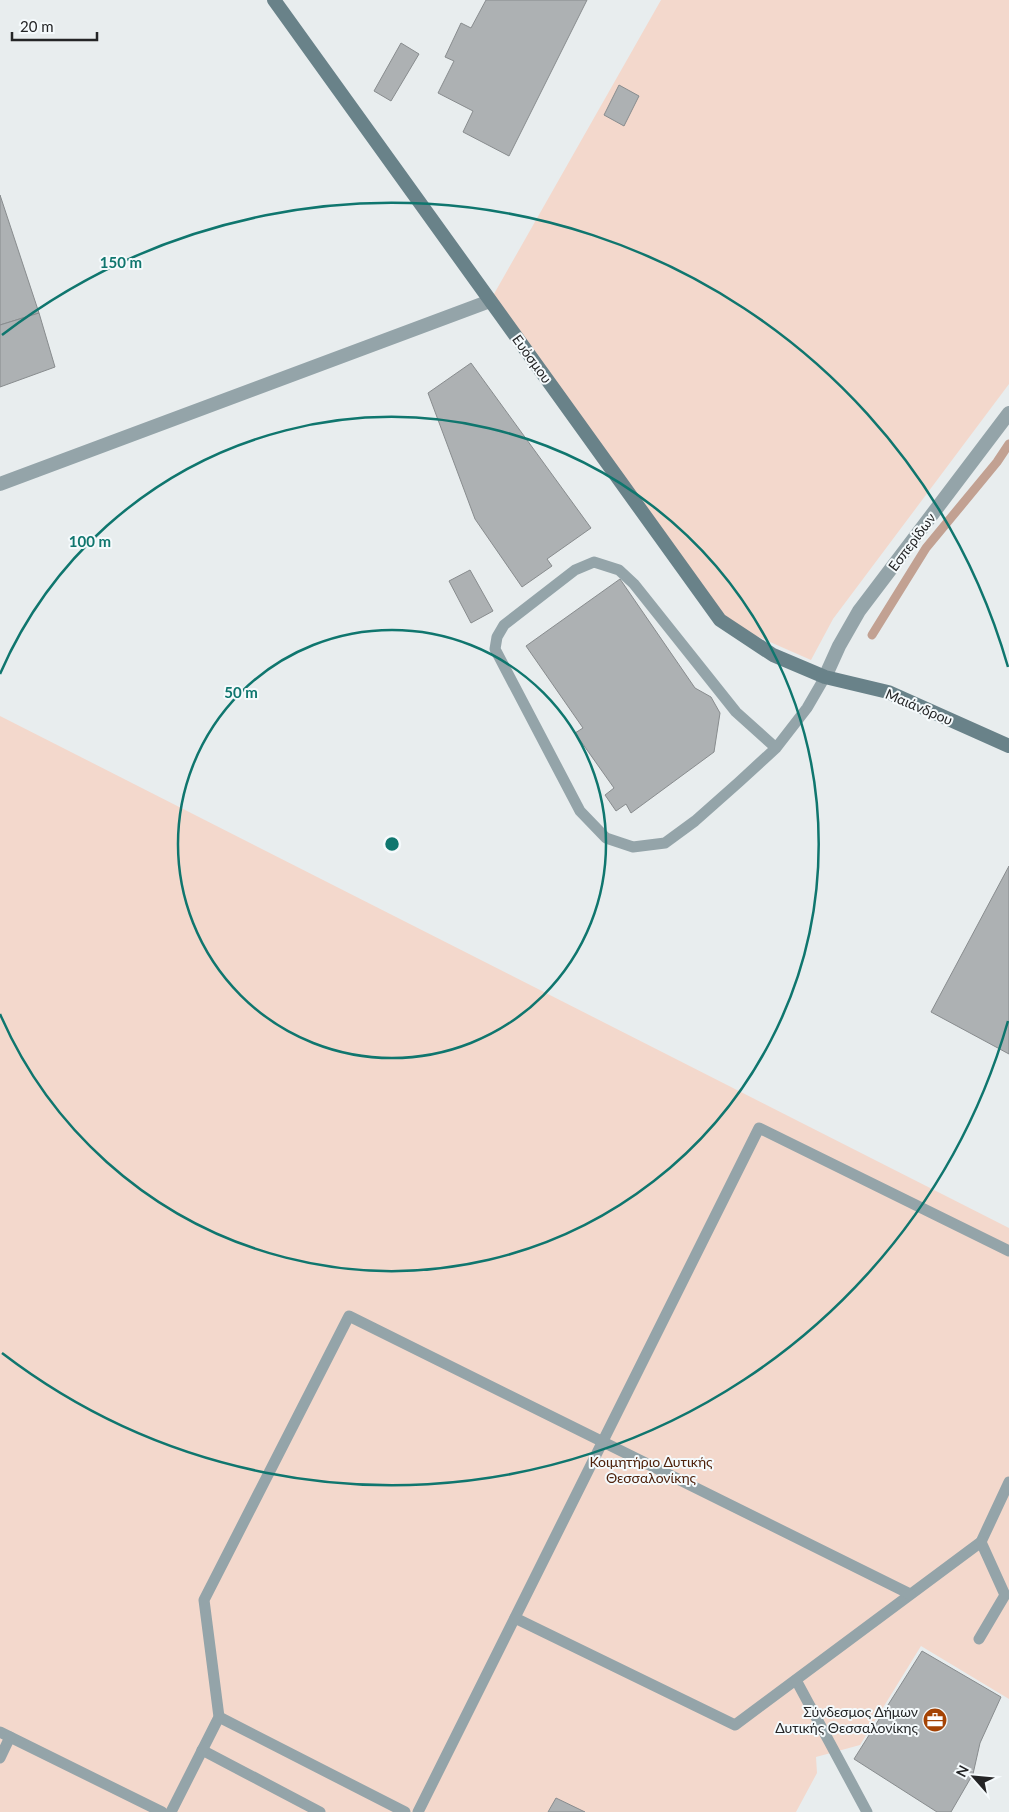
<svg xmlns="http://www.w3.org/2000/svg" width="1009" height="1812" font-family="Lato,sans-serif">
<rect width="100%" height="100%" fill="#e8edee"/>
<g fill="#f3d8cc">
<path d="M661,0h348v384l-176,235 -22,41 -91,-40 -230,-319z"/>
<path d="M0,716l1009,512v471l-88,-53 -61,99 -44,12 1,16 -21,39h-796z"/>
</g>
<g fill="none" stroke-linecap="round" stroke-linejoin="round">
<path stroke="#c2a192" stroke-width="9" d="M872,635l54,-87 71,-86 12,-18"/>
</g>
<g fill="#adb1b3" stroke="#888c8e">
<path d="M486,0h101l-78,156 -46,-24 10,-21 -35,-18 16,-32 -9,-4 16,-34 10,5z"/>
<path d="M401,43l18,11 -28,47 -17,-10z"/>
<path d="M619,85l20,11 -15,30 -20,-11z"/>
<path d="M0,195l39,118 -39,12z"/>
<path d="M39,313l16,54 -55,20v-62z"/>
<path d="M471,363l120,165 -44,31 5,7 -30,21 -47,-68 -47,-126z"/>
<path d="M470,570l23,41 -22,12 -22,-42z"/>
<path d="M620,579l75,109 16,9 9,16 -6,39 -83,61 -5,-9 -10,7 -11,-16 9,-7 -39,-55 8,-5 -57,-82z"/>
<path d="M1009,866v188l-78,-42z"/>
<path d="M922,1651l79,46 -21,46 -7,31 -22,38h-14l-83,-53z"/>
<path d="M556,1798l29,14h-37z"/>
</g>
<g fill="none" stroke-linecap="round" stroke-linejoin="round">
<g stroke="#94a4a9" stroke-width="11">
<path d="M776,748l-40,-36 -102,-128 -15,-14 -25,-8 -19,8 -71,55 -7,12 -2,12 85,162 26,27 27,9 32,-4 30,-22 44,-39 37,-34 31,-40 18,-31"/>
<path d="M515,1618l220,107 246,-183 28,-60"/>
<path d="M979,1639l26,-44 -24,-53"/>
<path d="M796,1680l71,132"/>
<path d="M219,1717l186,95"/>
<path d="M0,1732l162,80"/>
<path d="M202,1750l118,62"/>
<path d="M0,1758l10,-21"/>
<path d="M171,1812l48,-95 -15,-117 145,-284 561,278"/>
<path d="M418,1812l341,-684 250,123"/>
</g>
<path stroke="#94a4a9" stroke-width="14" d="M0,484l490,-183"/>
<path stroke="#94a4a9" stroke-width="14" d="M825,677l14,-31 20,-35 150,-198"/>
<path stroke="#698289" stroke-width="14" d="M274,0l446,620 53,35 52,22 63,15 121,54"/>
</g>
<g fill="none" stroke="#0f766e" stroke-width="2.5">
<circle cx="392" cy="844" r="214"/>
<path d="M0 674A427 427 0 1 1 0 1014"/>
<path d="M1008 1021A641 641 0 0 1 2 1353M2 335A641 641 0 0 1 1008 667"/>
</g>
<defs>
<symbol id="office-disc" viewBox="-11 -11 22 22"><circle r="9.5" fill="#a54304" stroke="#f5fafc"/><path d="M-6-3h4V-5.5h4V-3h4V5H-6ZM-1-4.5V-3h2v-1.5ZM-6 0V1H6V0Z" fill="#fff"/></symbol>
</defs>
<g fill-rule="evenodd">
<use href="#office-disc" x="921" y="1706" width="28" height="28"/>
</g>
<g text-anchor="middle" stroke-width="4" stroke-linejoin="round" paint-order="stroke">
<g font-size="14" fill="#242526" stroke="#f5fafc">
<text transform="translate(532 359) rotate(54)" y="5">Ευόσμου</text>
<text transform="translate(912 542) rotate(-53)" y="5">Εσπερίδων</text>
<text transform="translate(919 707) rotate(23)" y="5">Μαιάνδρου</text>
</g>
<g font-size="14" fill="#4f220c" stroke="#f5fafc">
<text x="651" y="1467">Κοιμητήριο Δυτικής<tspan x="651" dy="16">Θεσσαλονίκης</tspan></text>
</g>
<g font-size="14" fill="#242526" stroke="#f5fafc" text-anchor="end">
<text x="918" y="1717">Σύνδεσμος Δήμων<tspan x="918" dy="16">Δυτικής Θεσσαλονίκης</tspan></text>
</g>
</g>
<circle cx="392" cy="844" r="8" fill="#0f766e" stroke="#f5fafc" stroke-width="2.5"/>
<g font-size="15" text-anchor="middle" font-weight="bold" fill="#0f766e" stroke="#f5fafc" stroke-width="4" stroke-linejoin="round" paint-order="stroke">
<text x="121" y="268">150 m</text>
<text x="90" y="547">100 m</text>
<text x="241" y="698">50 m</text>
</g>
<g transform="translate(974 1777) rotate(297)" stroke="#f5fafc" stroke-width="4" paint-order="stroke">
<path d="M0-4L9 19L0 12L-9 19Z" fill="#242526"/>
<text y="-8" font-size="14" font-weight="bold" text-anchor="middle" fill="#242526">N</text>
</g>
<path d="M12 32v8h85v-8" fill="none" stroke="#242526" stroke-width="2.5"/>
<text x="20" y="32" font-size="15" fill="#242526" stroke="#f5fafc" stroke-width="4" paint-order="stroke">20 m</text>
</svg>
